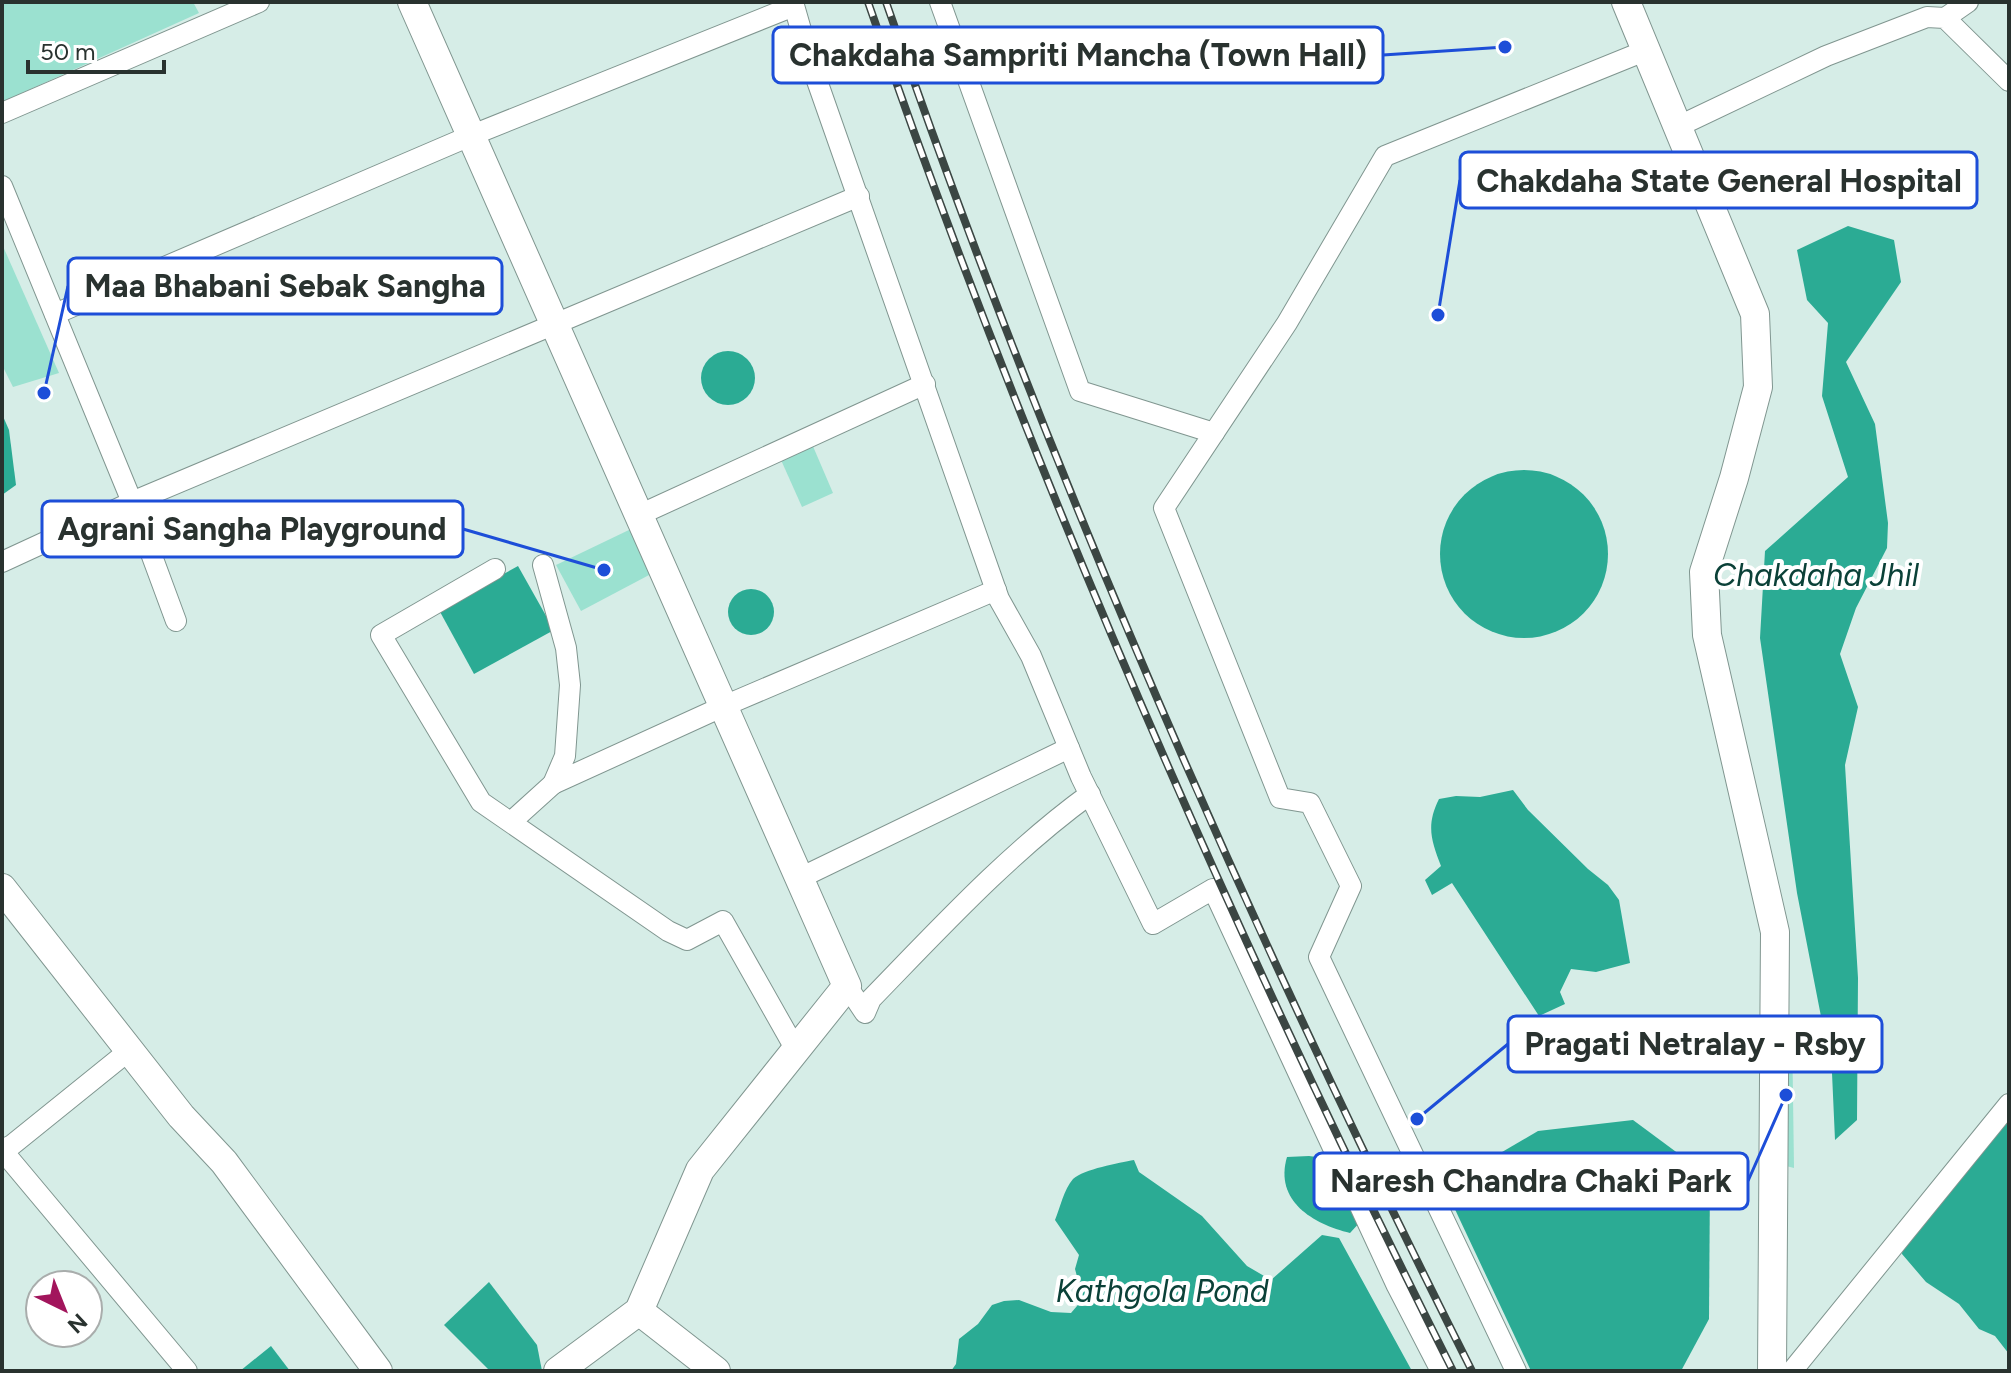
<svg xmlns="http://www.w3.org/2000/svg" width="2011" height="1373" font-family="Figtree,sans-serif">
<rect width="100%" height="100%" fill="#d6ede7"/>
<g fill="#9be1d0">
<path d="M2,2h191l6,11 -197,89z"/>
<path d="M2,244l57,129 -46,14 -11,-22z"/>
<path d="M809,437l24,56 -31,14 -25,-56z"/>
<path d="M631,529l20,45 -70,37 -25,-46z"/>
<path d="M1792,1025l2,143 -16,-4 1,-138z"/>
</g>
<g fill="#2bab94">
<path d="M1848,226l46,14 7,42 -55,80 29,62 13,99 -1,25 -31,60 -16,46 18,53 -13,58 13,213 -1,142 -22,20 -3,-67 -35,-180 -37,-255 5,-87 83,-74 -26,-81 6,-73 -21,-23 -10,-50z"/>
<circle cx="728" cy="378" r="27"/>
<path d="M2,414l7,16 7,55 -14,10z"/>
<circle cx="1524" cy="554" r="84"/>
<path d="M518,566l36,64 -80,44 -35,-64z"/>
<circle cx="751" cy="612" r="23"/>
<path d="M1513,790l15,20 60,59 20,16 11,15 11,63 -34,9 -25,-3 -11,23 5,12 -26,12 -87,-133 -20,12 -7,-15 16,-14c-10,-26 -15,-41 -2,-67l17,-3 24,1z"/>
<path d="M2009,1117v237l-14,-18 -16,-7 -20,-25 -33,-22 -24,-28 1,-15z"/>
<path d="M1633,1120l77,57 -1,142 -28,52h-150l-87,-185 94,-55z"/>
<path d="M1309,1156l23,3 29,62 -11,12c-37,-9 -76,-32 -63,-76z"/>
<path d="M1134,1160l5,12 63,44 45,50 24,14 51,-45 17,3 73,133h-461l5,-7 3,-25 19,-15 14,-19 12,-4 15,-1 32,12 20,1 12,-14 -8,-30 4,-14 -24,-35c5,-12 9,-31 18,-41 11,-10 46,-16 61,-19z"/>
<path d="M489,1282l48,63 5,26h-52l-46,-46z"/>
<path d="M271,1346l19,25h-50z"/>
</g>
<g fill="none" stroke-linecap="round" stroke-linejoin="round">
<defs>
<g id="minor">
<path d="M793,2l16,56 190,541 32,57 50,121 72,147 60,-35 184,397 44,85"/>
<path d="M940,2l140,389 134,42"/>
<path d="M1945,18l23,-16"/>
<path d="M2,113l257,-111"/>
<path d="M1679,126l147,-70 101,-39 18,1 64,63"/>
<path d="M2,186l130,316 44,119"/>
<path d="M55,314l415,-178 324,-130"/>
<path d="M639,515l286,-131"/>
<path d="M2,562l130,-60 727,-306"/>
<path d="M543,565l23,83 4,37 -5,71 -12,28 171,-78 272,-116"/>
<path d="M495,569l-114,66 100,167 187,129 19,9 36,-19 73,129"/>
<path d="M512,821l41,-37"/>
<path d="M800,878l269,-130"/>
<path d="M847,986l18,27 6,-14c69,-71 139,-147 219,-205"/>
<path d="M2,1150l185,221"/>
<path d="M2,1150l10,-5 119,-96"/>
<path d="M1516,1371l-197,-414 32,-71 -41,-83 -30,-5 -116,-290 123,-185 98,-167 262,-106"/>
<path d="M1792,1371l217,-267"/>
</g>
<g id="secondary">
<path d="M412,2l435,984 -147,184 -61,141 -81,60"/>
<path d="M1626,2l129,312 3,73 -24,91 -30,94 3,63 68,297 -3,439"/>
<path d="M2,888l179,228 43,46 154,209"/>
<path d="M639,1311l77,60"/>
</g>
</defs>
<use href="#minor" stroke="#809690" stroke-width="22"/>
<use href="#secondary" stroke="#809690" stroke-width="30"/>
<use href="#minor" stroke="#fff" stroke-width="20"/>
<use href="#secondary" stroke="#fff" stroke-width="28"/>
<defs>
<g id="rail">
<path d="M868,2c162,469 362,926 585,1369"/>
<path d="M886,2c162,469 363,926 586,1369"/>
</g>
</defs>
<use href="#rail" stroke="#3b4643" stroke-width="8"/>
<use href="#rail" stroke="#fff" stroke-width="5" stroke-dasharray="15" stroke-linecap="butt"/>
</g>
<g text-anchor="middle" stroke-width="8" stroke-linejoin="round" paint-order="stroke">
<g font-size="32" font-style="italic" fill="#0b4138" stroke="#fff">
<text x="1816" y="586">Chakdaha Jhil</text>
<text x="1162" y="1302">Kathgola Pond</text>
</g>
</g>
<path fill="none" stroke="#1d4ed8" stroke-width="3" d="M1505 47L1383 55M1438 315L1460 180M44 393L68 286M604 570L463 529M1417 1119L1508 1044M1786 1095L1748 1181"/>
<g fill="#1d4ed8" stroke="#fff" stroke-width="3">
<circle cx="1505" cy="47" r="8"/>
<circle cx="1438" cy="315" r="8"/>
<circle cx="44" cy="393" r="8"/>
<circle cx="604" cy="570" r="8"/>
<circle cx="1417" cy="1119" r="8"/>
<circle cx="1786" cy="1095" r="8"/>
</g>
<g fill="#fff" stroke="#1d4ed8" stroke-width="3">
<rect x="773" y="27" width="610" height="56" rx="8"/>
<rect x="1460" y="152" width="517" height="56" rx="8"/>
<rect x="68" y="258" width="434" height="56" rx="8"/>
<rect x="42" y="501" width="421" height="56" rx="8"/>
<rect x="1508" y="1016" width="374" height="56" rx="8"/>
<rect x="1314" y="1153" width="434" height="56" rx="8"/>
</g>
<g font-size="32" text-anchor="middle" font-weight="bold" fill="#29322f">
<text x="1078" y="66">Chakdaha Sampriti Mancha (Town Hall)</text>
<text x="1719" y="192">Chakdaha State General Hospital</text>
<text x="285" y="297">Maa Bhabani Sebak Sangha</text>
<text x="252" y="540">Agrani Sangha Playground</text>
<text x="1695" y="1055">Pragati Netralay - Rsby</text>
<text x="1531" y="1192">Naresh Chandra Chaki Park</text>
</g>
<rect width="2011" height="1373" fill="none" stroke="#29322f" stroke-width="8"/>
<g transform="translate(64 1309) rotate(137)"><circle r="38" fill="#ffffff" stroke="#a9adac" stroke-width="2"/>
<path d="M0-6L14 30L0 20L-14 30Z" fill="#a2155c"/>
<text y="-12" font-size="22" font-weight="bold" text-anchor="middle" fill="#29322f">N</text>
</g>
<path d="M28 60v12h136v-12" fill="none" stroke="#29322f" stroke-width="4"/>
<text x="40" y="60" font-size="24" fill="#29322f" stroke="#ffffff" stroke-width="6" paint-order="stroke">50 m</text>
</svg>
